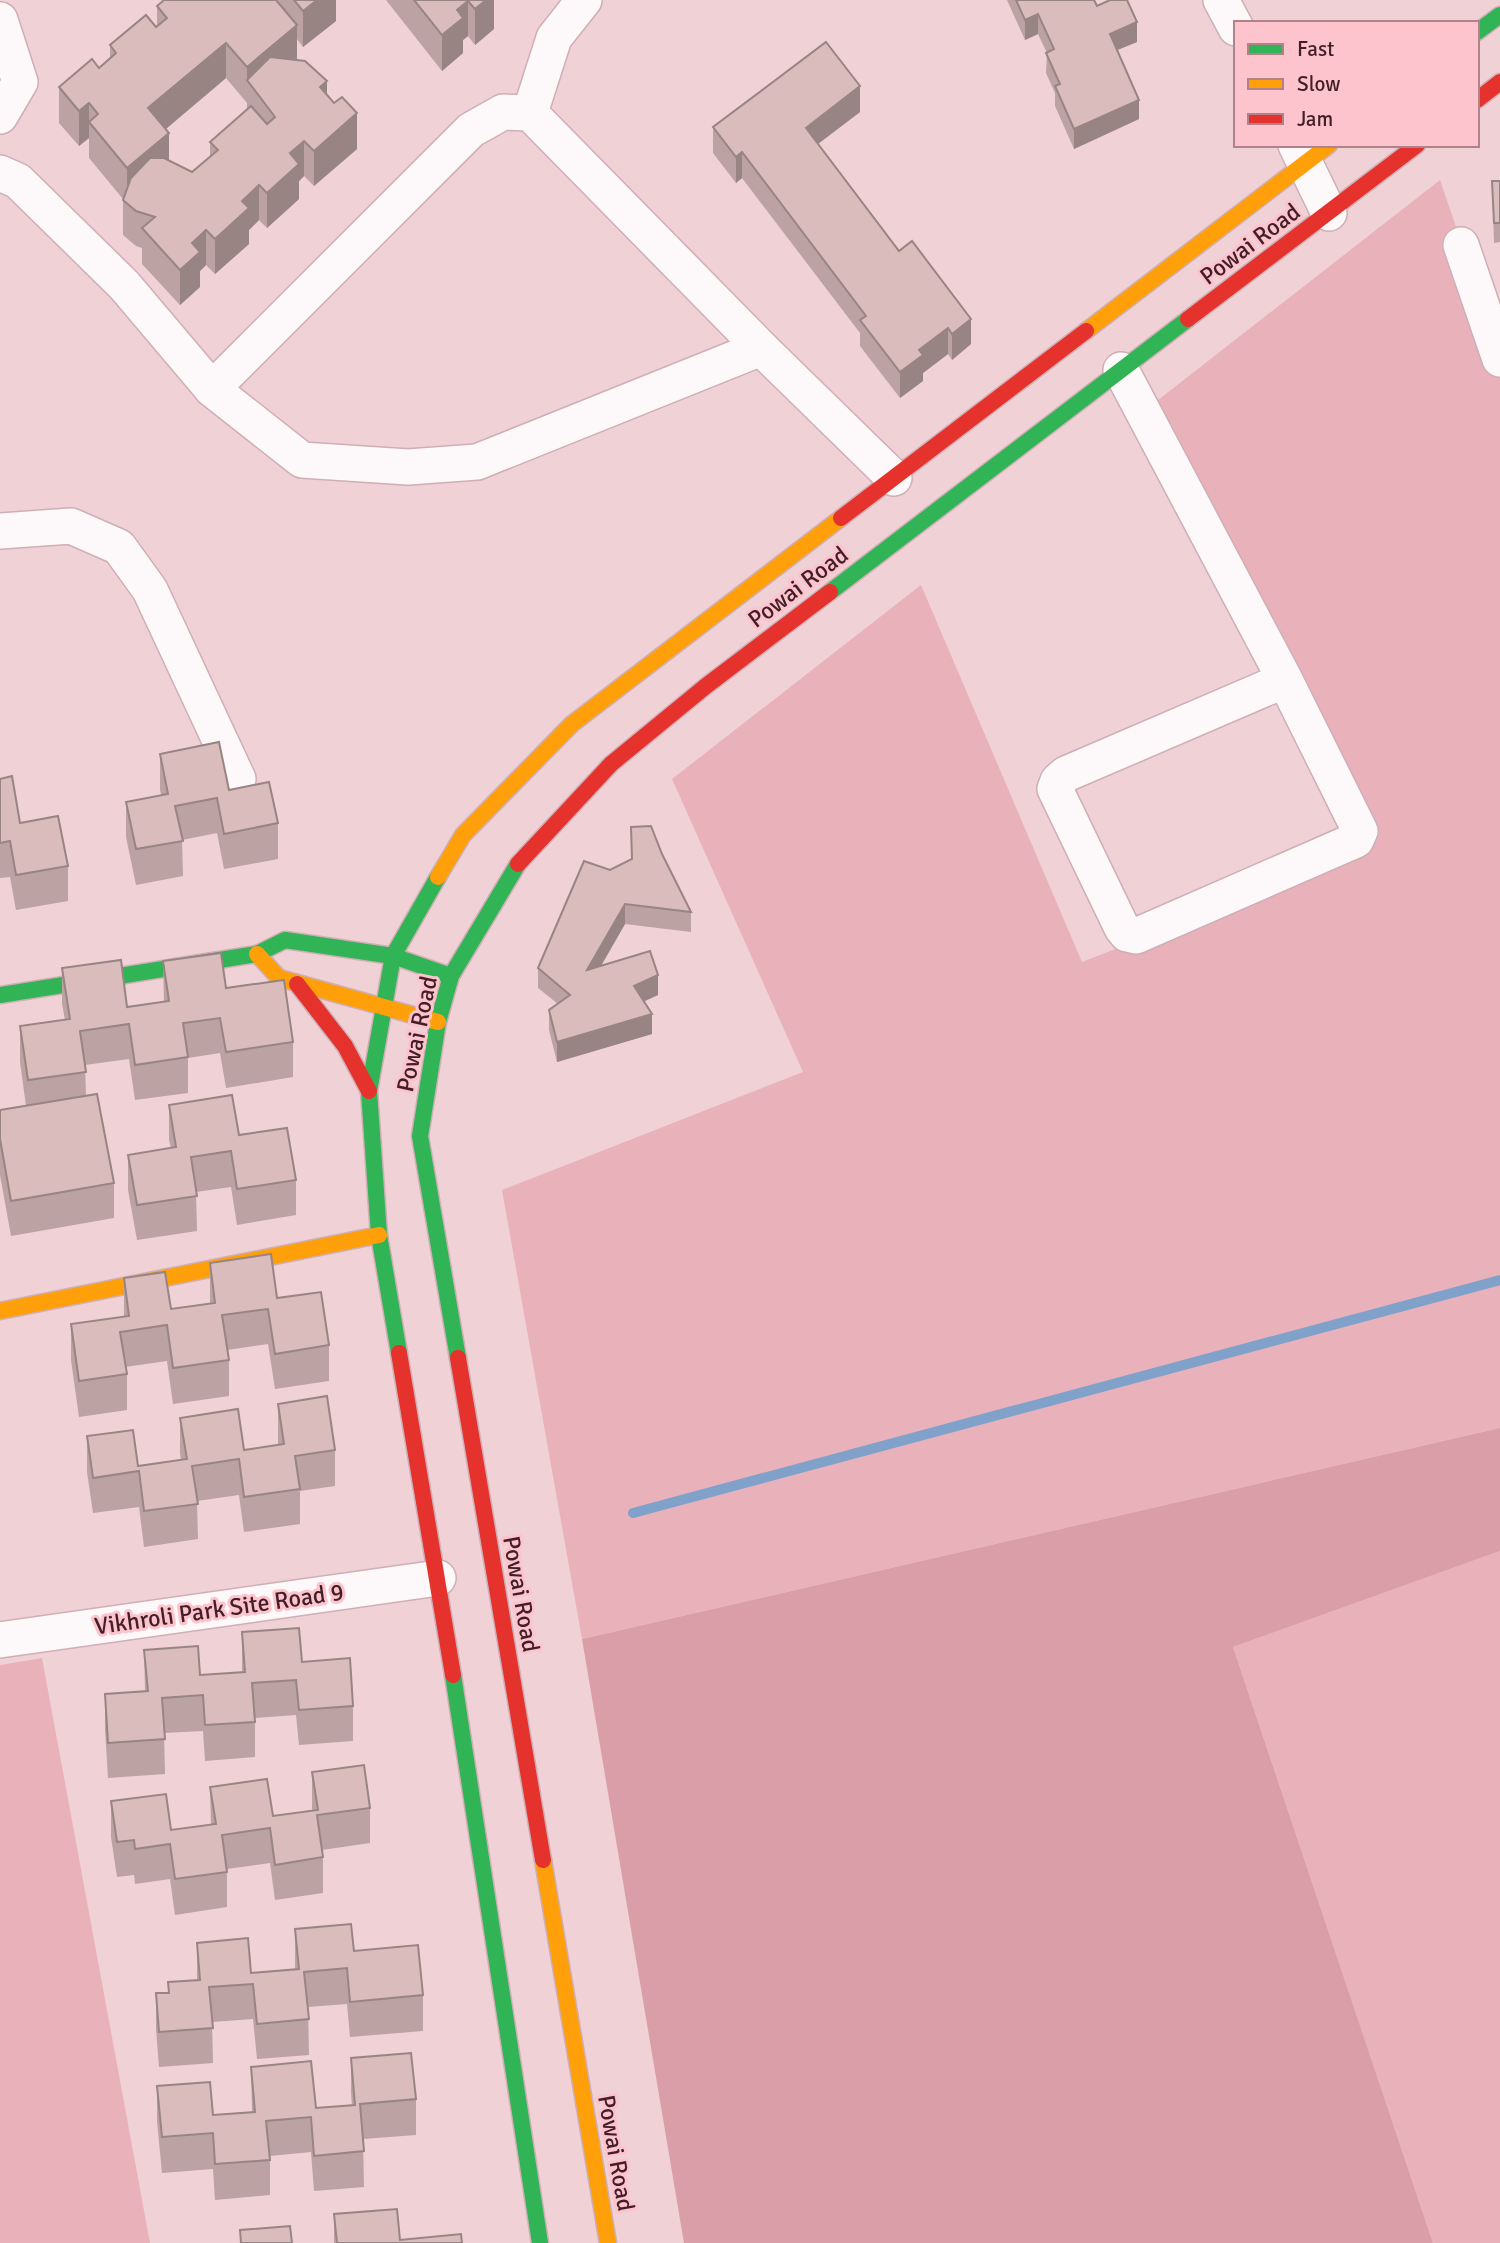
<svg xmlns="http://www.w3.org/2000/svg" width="1500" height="2243" font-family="Signika,sans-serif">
<rect width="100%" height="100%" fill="#f0d1d6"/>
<g fill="#e9b2bb">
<path d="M1440,180l60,175v1073l-918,211 -80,-449 301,-118 -131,-293 249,-194 161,377 274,-107 -203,-451z"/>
<path d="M1500,1551v692h-67l-200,-596z"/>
<path d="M42,1658l108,585h-150v-578z"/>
</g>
<path fill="#da9ea9" d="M1500,1428v123l-267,96 200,596h-749l-102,-604z"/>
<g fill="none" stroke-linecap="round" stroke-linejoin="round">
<path stroke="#7fa1ca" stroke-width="10" d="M633,1513l867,-233"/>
<defs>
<g id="street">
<path d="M1221,0l15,28"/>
<path d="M0,20l20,62 -20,34"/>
<path d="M530,113l24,-75 30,-38"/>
<path d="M1296,145l33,68"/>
<path d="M0,173l18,8 106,104 88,104 90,71 106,7 69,-5 284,-114"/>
<path d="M1461,245l39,114"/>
<path d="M1121,370l164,310 75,151 -4,9 -220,96 -9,-2 -5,-6 -67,-139 3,-8 8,-7 219,-94"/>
<path d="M212,389l259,-259 32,-18 27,1 231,235 133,130"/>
<path d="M0,531l71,-5 48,21 31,43 88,189"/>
<path d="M0,1640l438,-62"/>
</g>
<g id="fast">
<path d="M1477,32l23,-17"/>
<path d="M830,592l358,-273"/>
<path d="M0,995l257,-41 28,-14 108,16 58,20"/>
<path d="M399,1353l-20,-118 -10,-144 24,-135 45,-79"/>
<path d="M458,1358l-38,-222 18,-114 13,-46 67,-112"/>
<path d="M453,1675l87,568"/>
</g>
<g id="slow">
<path d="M1086,331l243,-186"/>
<path d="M438,877l25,-42 109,-111 269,-206"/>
<path d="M257,954l22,24 159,44"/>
<path d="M0,1311l379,-76"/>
<path d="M543,1860l65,383"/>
</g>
<g id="jam">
<path d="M1477,100l23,-18"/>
<path d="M1188,319l229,-174"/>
<path d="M841,518l245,-187"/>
<path d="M518,864l93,-100 95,-78 124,-94"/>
<path d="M297,984l48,62 24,45"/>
<path d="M399,1353l54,322"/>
<path d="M458,1358l85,502"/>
</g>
</defs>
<use href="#street" stroke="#cfafb6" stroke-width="38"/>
<use href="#fast" stroke="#cfafb6" stroke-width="19"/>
<use href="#slow" stroke="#cfafb6" stroke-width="19"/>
<use href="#jam" stroke="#cfafb6" stroke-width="19"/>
<use href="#street" stroke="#fdf8f9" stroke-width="35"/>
<use href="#fast" stroke="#30b455" stroke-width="16"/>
<use href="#slow" stroke="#ff9f0a" stroke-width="16"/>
<use href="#jam" stroke="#e5322d" stroke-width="16"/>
</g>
<g fill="#bca2a2" fill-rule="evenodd">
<path d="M164,0h172v21l-33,26 -6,-8v21l30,35 30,54 -43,37 -10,-10 -5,5v18l-32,29 -8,-8 -10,10v14l-34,30 -9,-9 -6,6v16l-20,18 -38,-41v-16l-6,-2 -13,-11v-36l-34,-41v-20l-10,8 -20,-23v-36l40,-19 11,-9v-14l47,-19v-20zM226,78l21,25v-1v7l-37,33v14l-18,16 -23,-12 -3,-31z"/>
<path d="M386,0h108v29l-19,16 -7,-9 -5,4v13l-21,18z"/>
<path d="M1007,0h87l3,6 40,36 -20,8 22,69 -65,30 -19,-43v-13l-9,-20 1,-20 -9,-19 -13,6z"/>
<path d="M860,112l-42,32 153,200 -19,16 -4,-6 -25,19v8l-23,17 -40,-52v-13l-118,-155 -6,5 -23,-30v-26z"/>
<path d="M1492,181h8v61l-6,1z"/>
<path d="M160,754l69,36 49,33v36l-54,10 -7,-36 -35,7 1,36 -47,9 -10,-48v-35l35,-7 -1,-6z"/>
<path d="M0,779l20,44 48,43v35l-52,9 -6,-33 -10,1z"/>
<path d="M631,827l31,27 29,58v20l-66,-8 -24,42 57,29 -14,6 8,33 -95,28 -8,-32v-20l9,-6 -20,-16v-20l72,-98 22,-11z"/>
<path d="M163,961l63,27 67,54v35l-67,11 -6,-35 -32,5v35l-53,7 -6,-41 -44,6 1,30 28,88v35l-103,18 -11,-61v-65l26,-4 -6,-44v-36l45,-6 -3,-16v-36l65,39 37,-5z"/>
<path d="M169,1105l70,30 57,45v35l-59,10 -6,-38 -35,5 1,39 -60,9 -9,-50v-35l43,-7 -2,-8z"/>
<path d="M210,1263l67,35 52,47v36l-54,8 -7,-45 -41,6 2,10v36l-56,8 -6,-43 -42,6 2,7v36l-48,7 -8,-57v-36l53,-7v-39l47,31 39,-6z"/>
<path d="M278,1404l57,46v36l-35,5v33l-56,8 -5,-37 -42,6 1,38 -54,8 -5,-40 -46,6 -6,-41v-36l51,30 43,-6 -1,-7v-35l64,32 34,-5z"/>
<path d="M242,1632l60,30 51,44v35l-54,4 -3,-30 -41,3v39l-50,4 -2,-30 -39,2 1,41 -57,4 -3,-49v-35l40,-3 -1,-41 56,25 42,-3z"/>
<path d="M312,1772l58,36v35l-48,7 1,7v36l-48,7 -5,-37 -43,6v38l-52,8 -5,-36 -35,5 -1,-9 -17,2 -6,-40v-36l60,29 40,-5 -1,-38 63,29 39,-6z"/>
<path d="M295,1929l59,22 69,44v36l-73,6 -3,-33 -39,3 1,48 -52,4 -4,-40 -41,3 1,41 -54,4 -3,-38v-36h12v-11l29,-2v-37l54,30 44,-4z"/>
<path d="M351,2058l65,41v36l-53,4 1,48 -50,4 -3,-39 -41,4v39l-55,5 -2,-31 -51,4 -5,-52v-35l56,29 39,-3 -1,-45 65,41 36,-3 -1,-12z"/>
<path d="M334,2214l66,26 62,3h-128z"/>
</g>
<g fill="#998484">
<path d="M317,0h19v21l-33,26v-36z"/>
<path d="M486,0h8v29l-19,16v-36z"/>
<path d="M468,1v35l-5,4v13l-21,18v-36l15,-25z"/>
<path d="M1038,14v20l-13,6v-20z"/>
<path d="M1137,22v20l-27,11v-19z"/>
<path d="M297,25v36l-50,19v23v-36z"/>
<path d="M226,43v35l-78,66v-36z"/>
<path d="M327,81v35l-7,-29z"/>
<path d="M860,86v26l-54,41v-25z"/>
<path d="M1139,100v19l-65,30v-20z"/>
<path d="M89,103v35l-10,8v-35z"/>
<path d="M357,113v36l-43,37v-35z"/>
<path d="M169,133v35l-42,35v-35z"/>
<path d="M304,141v35l-5,5v18l-32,29v-35l23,-40z"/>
<path d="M742,152v26l-6,5v-26z"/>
<path d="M259,185v35l-10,10v14l-34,30v-35l27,-38z"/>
<path d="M206,230v35l-6,6v16l-20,18v-35l12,-27z"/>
<path d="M971,319v25l-19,16v-26z"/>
<path d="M948,328v26l-25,19v8l-23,17v-26l19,-22z"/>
<path d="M625,904v20l-38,66v-20z"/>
<path d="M658,975v20l-24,11v-20z"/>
<path d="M652,1014v20l-95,28v-20z"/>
</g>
<g fill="#dbbcbc" stroke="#998484" stroke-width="2">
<path d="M164,0h112l21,25 -50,42 -21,-24 -78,65 21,25 -42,35 -38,-46 9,-8 -9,-11 -10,8 -20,-24 33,-28 7,9 17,-15 -6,-8 36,-30 10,12 11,-9 -10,-12z"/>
<path d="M294,0h23l-14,11z"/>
<path d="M414,0h72l-11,9 -7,-8 -11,9 6,8 -21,17z"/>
<path d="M1016,0h78l3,6 13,-6h17l10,22 -27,12 29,66 -65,29 -19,-43 5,-2 -14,-31 8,-4 -16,-35 -13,6z"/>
<path d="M826,42l34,44 -54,42 93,123 13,-10 59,78 -19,15 -4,-6 -29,22 4,5 -23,17 -40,-52 6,-4 -124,-164 -6,5 -23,-30z"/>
<path d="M270,57l35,4 22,20 -7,6 14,16 8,-6 15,16 -43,38 -10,-10 -14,12 9,11 -32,29 -8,-8 -17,16 7,7 -34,31 -9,-9 -14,13 8,9 -20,18 -38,-42 13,-11 -19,-6 -13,-11 8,-22 19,-20h14l28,14 26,-22 -8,-8 41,-36 16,18 8,-7 -28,-37z"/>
<path d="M1492,181h8v42h-6z"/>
<path d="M219,742l10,48 40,-8 9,41 -54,11 -7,-36 -42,8 8,35 -47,8 -10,-47 42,-8 -8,-40z"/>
<path d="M12,776l8,47 38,-7 10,50 -52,9 -6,-34 -10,2v-64z"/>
<path d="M651,826l11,28 29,58 -66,-8 -38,66 63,-19 8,24 -24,11 18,28 -95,28 -8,-32 21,-15 -32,-27 46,-107 26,9 22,-11 -1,-32z"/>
<path d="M221,953l5,35 58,-8 9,62 -67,10 -6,-34 -37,5 5,34 -53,8 -6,-41 -49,7 6,41 -58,8 -8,-54 50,-7 -8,-51 59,-8 6,47 42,-6 -6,-40z"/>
<path d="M97,1094l17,89 -103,18 -11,-62v-29z"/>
<path d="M232,1095l7,40 48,-7 9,52 -59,9 -6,-38 -40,6 6,39 -60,9 -9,-50 48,-8 -7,-42z"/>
<path d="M271,1254l6,44 44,-6 8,53 -54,9 -7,-45 -46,6 7,45 -56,8 -6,-43 -47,7 7,42 -48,7 -8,-57 58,-8 -5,-38 41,-6 6,37 44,-6 -5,-40z"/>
<path d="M327,1396l8,54 -40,6 5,33 -56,8 -5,-38 -47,7 6,38 -54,7 -5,-40 -46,7 -6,-42 46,-6 5,36 49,-7 -7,-41 58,-9 6,41 40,-6 -6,-40z"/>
<path d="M299,1628l3,34 48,-4 3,48 -54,4 -3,-30 -44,3 3,39 -50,3 -2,-30 -41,3 3,41 -57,4 -3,-49 43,-3 -4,-41 54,-4 2,29 45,-3 -3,-40z"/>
<path d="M364,1765l6,43 -53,7 6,42 -48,8 -5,-37 -48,7 5,37 -52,7 -5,-35 -35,5 -1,-9 -17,2 -6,-41 55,-7 5,36 45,-6 -6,-37 57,-8 6,37 45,-6 -6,-38z"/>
<path d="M351,1924l3,27 64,-6 5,50 -73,7 -3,-34 -43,4 5,47 -52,5 -4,-40 -44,3 4,41 -54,4 -3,-39h13l-1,-11 32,-2 -3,-37 51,-5 3,35 48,-4 -4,-40z"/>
<path d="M411,2053l5,46 -56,5 4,47 -50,5 -3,-39 -45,4 4,39 -55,4 -2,-31 -51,4 -5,-51 53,-4 3,33 42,-3 -4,-45 60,-6 5,47 39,-3 -4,-47z"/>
<path d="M397,2209l3,31 61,-6 1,9h-125l-3,-29z"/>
<path d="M290,2226l2,17h-51l-1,-13z"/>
</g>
<g text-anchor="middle" stroke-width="6" stroke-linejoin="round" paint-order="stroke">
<g font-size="24" fill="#421f26" stroke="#fdc4cd">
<text transform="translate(1250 244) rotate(-37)" y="8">Powai Road</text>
<text transform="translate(798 587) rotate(-37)" y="8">Powai Road</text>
<text transform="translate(417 1034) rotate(-78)" y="8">Powai Road</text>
<text transform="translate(521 1594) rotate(80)" y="8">Powai Road</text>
<text transform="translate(219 1609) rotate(-8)" y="8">Vikhroli Park Site Road 9</text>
<text transform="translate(616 2153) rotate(80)" y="8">Powai Road</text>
</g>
</g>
<rect x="1234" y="21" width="245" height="126" fill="#fdc4cd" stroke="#b2828a" stroke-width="2"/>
<rect x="1248" y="44" width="35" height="10" fill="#30b455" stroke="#b2828a" stroke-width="2"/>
<text x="1297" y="56" font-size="21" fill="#421f26">Fast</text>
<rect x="1248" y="79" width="35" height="10" fill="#ff9f0a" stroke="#b2828a" stroke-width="2"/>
<text x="1297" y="91" font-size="21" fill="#421f26">Slow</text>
<rect x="1248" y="114" width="35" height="10" fill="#e5322d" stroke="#b2828a" stroke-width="2"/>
<text x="1297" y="126" font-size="21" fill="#421f26">Jam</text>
</svg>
